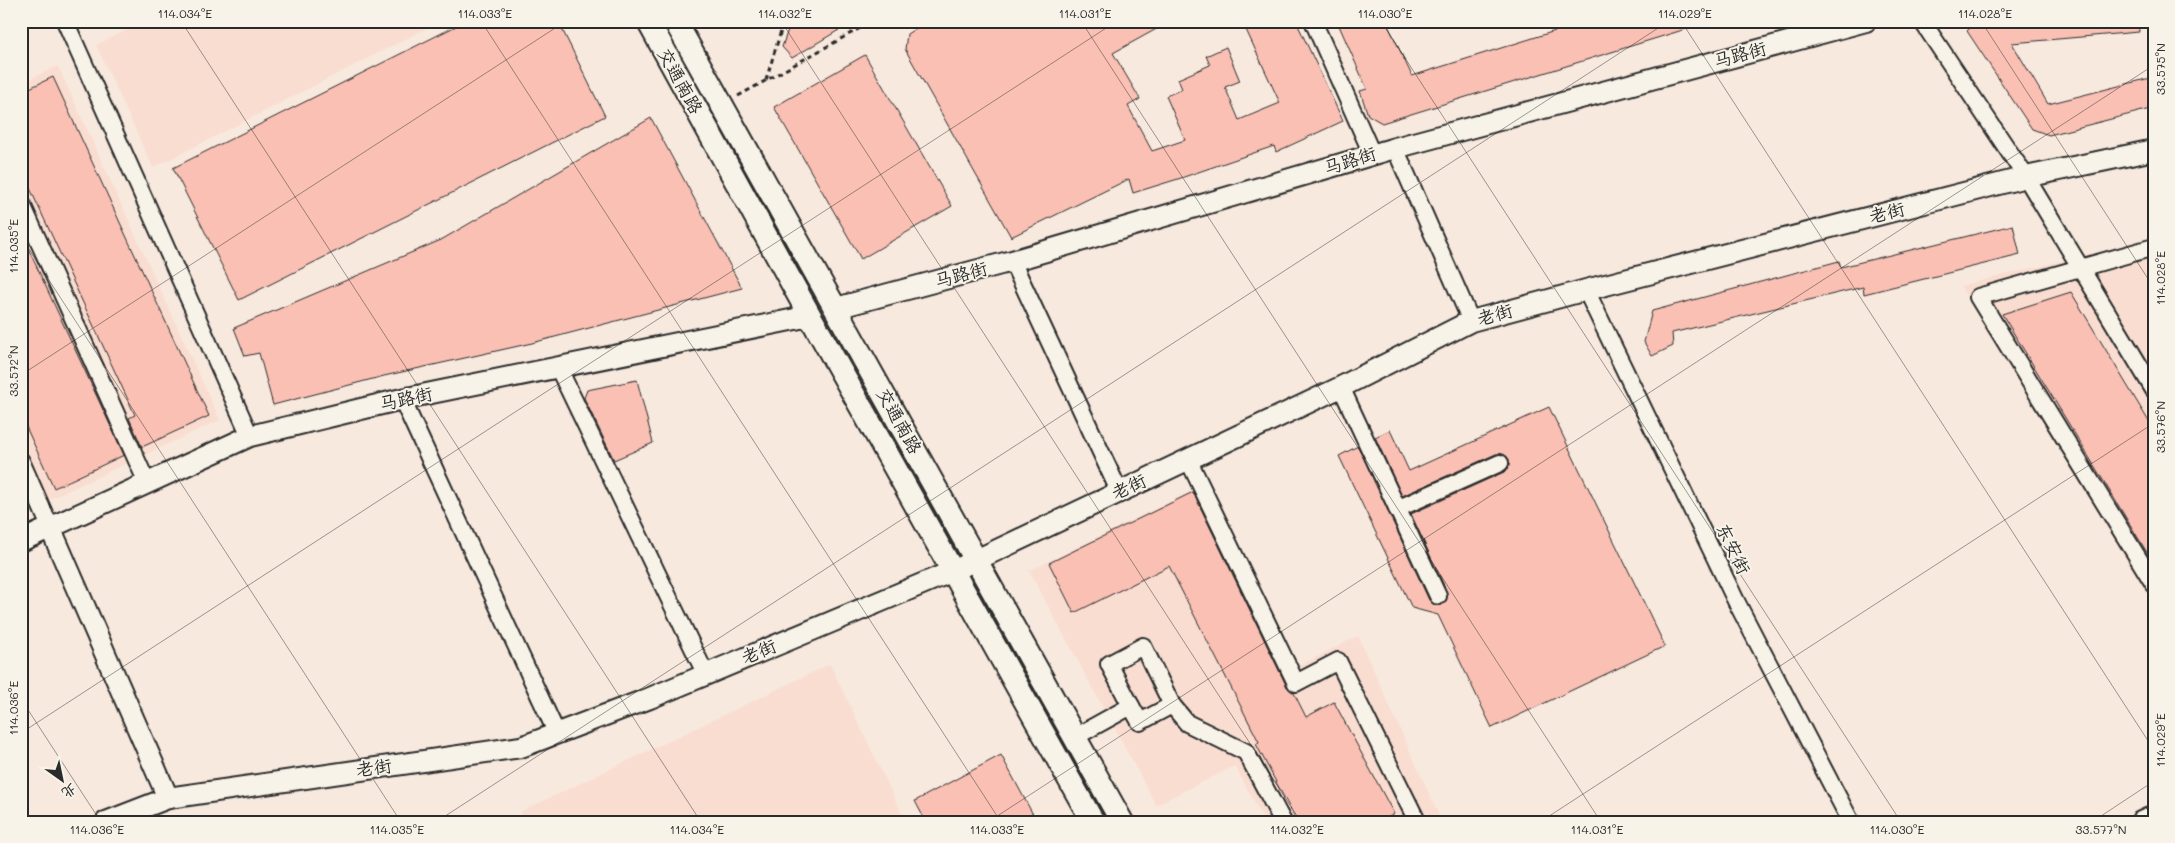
<svg xmlns="http://www.w3.org/2000/svg" width="2175" height="843" font-family="Mali,'LXGW WenKai TC',sans-serif">
<rect width="100%" height="100%" fill="#f8e9de"/>
<filter id="ink" filterUnits="userSpaceOnUse"><feTurbulence type="fractalNoise" baseFrequency=".02" numOctaves="2"/><feDisplacementMap in="SourceGraphic" scale="10" xChannelSelector="R" yChannelSelector="G"/><feConvolveMatrix kernelMatrix="1 2 1 2 8 2 1 2 1" color-interpolation-filters="sRGB"/></filter>
<g filter="url(#ink)">
<g fill="#f9ddd1">
<path d="M145,21h296l-288,147 -57,-123z"/>
<path d="M58,66l162,354 -172,80 -27,-61v-356z"/>
<path d="M2154,238v367l-194,-319z"/>
<path d="M1207,483l90,184 61,-31 84,186h-177l-30,-56 -79,39 -127,-234z"/>
<path d="M830,664l76,158h-382l-4,-10z"/>
</g>
<g fill="#fac0b4" stroke="#2b2b2b">
<path d="M466,21h92l47,95 -366,184 -66,-132z"/>
<path d="M791,21h63l-62,37 -10,-11z"/>
<path d="M927,21h244l-58,32 27,46 -12,7 24,45 33,-11 -19,-44 16,-7 -4,-10 32,-14 -4,-9 20,-9 14,34 -15,6 14,33 41,-17 -38,-82h54l47,100 -67,31 -2,-6 -96,33 -45,14 -4,-14 -118,58 -106,-188 2,-15z"/>
<path d="M1337,21h49l26,55 175,-55h111l1,4 -317,98 -14,-8 -8,-24 7,-2z"/>
<path d="M1977,21h161l1,11 -127,11 36,61 106,-27v31l-105,27 -17,-6 -65,-98z"/>
<path d="M865,55l87,151 -91,53 -87,-152z"/>
<path d="M53,77l156,339 -67,31 -13,-29 6,-3 -114,-246v-77z"/>
<path d="M651,118l91,170 -210,55 -148,33 -111,29 -14,-52 -14,3 -11,-28 207,-88z"/>
<path d="M2013,225l7,30 -156,39 -1,-7 -191,46 1,13 -21,10 -8,-14 8,-31 187,-50 2,6z"/>
<path d="M21,233l103,222 -70,33 -33,-72z"/>
<path d="M2071,292l83,138v134l-152,-250z"/>
<path d="M637,380l16,63 -39,17 -30,-62 3,-8z"/>
<path d="M1549,407l116,239 -173,82 -54,-113 -26,-7 -73,-152 19,-10 71,154 4,4 9,1 4,-4 1,-9 -36,-78 93,-42 4,-4 1,-9 -4,-4 -9,-1 -94,42 -27,-59 15,-7 19,41z"/>
<path d="M1193,492l94,195 7,6 12,24 28,-15 60,112 -14,8h-83l-41,-78 3,-2 -90,-176 -95,47 -25,-50z"/>
<path d="M1001,755l36,67h-111l-11,-21z"/>
</g>
<g fill="none" stroke-linecap="round" stroke-linejoin="round">
<defs>
<g id="minor">
<path d="M65,21l185,415"/>
<path d="M1313,21l59,133"/>
<path d="M1922,21l104,156 128,213"/>
<path d="M1395,148l76,173"/>
<path d="M21,202l126,281"/>
<path d="M2154,247l-176,50 176,287"/>
<path d="M1012,261l107,230"/>
<path d="M1586,290l150,311 115,221"/>
<path d="M558,367l148,308"/>
<path d="M1341,387l97,209"/>
<path d="M402,399l155,335"/>
<path d="M1188,459l108,224 42,-22 78,158 -5,3"/>
<path d="M21,461l29,66"/>
<path d="M1397,509l103,-46"/>
<path d="M1131,706l9,16 32,-17"/>
<path d="M1075,737l56,-31 -22,-42 34,-18 29,59 15,18 59,29 37,70"/>
</g>
<g id="tertiary">
<path d="M836,308l176,-47 383,-113 471,-127"/>
<path d="M50,527l118,271"/>
<path d="M21,541l229,-105 152,-37 408,-83"/>
<path d="M106,822l62,-24 353,-51 129,-49 303,-127 388,-184 130,-66 115,-31 440,-113 128,-27"/>
<path d="M2141,822l13,-6"/>
</g>
<g id="secondary">
<path d="M648,21l162,295 283,506"/>
<path d="M675,21l447,801"/>
</g>
</defs>
<use href="#minor" stroke="#2b2b2b" stroke-width="20"/>
<use href="#tertiary" stroke="#2b2b2b" stroke-width="24"/>
<use href="#secondary" stroke="#2b2b2b" stroke-width="26"/>
<g stroke="#2b2b2b" stroke-width="3" stroke-dasharray="5 4" stroke-linecap="butt">
<path d="M766,80l18,-59"/>
<path d="M738,96l135,-75"/>
</g>
<use href="#minor" stroke="#f7f3e8" stroke-width="16"/>
<use href="#tertiary" stroke="#f7f3e8" stroke-width="20"/>
<use href="#secondary" stroke="#f7f3e8" stroke-width="22"/>
</g>
</g>
<path fill="none" stroke="#2b2b2b" stroke-width="1" stroke-opacity="0.45" d="M181,21l520,801M481,21l520,801M781,21l520,801M1081,21l520,801M1381,21l520,801M1681,21l473,729M1981,21l173,267M21,237l380,585M21,375l545,-354M21,699l80,123M21,733l1096,-712M436,822l1233,-801M988,822l1166,-757M1540,822l614,-399M2092,822l62,-41"/>
<g text-anchor="middle" stroke-width="4" stroke-linejoin="round" paint-order="stroke">
<g font-size="18" fill="#2b2b2b" stroke="#f7f3e8">
<text transform="translate(1740 55) rotate(-15)" y="6">马路街</text>
<text transform="translate(680 81) rotate(61)" y="6">交通南路</text>
<text transform="translate(1350 161) rotate(-17)" y="6">马路街</text>
<text transform="translate(1887 213) rotate(-14)" y="6">老街</text>
<text transform="translate(961 275) rotate(-15)" y="6">马路街</text>
<text transform="translate(1495 315) rotate(-16)" y="6">老街</text>
<text transform="translate(406 399) rotate(-12)" y="6">马路街</text>
<text transform="translate(899 421) rotate(61)" y="6">交通南路</text>
<text transform="translate(1129 487) rotate(-25)" y="6">老街</text>
<text transform="translate(1733 549) rotate(64)" y="6">东安街</text>
<text transform="translate(759 652) rotate(-23)" y="6">老街</text>
<text transform="translate(374 768) rotate(-8)" y="6">老街</text>
</g>
</g>
<rect width="2175" height="843" fill="none" stroke="#f7f3e8" stroke-width="55"/>
<g transform="translate(62 780) rotate(147)" stroke="#f7f3e8" stroke-width="4" paint-order="stroke">
<path d="M0-4L9 19L0 12L-9 19Z" fill="#2b2b2b"/>
<text y="-8" font-size="14" font-weight="bold" text-anchor="middle" fill="#2b2b2b">北</text>
</g>
<rect x="28" y="28" width="2120" height="788" fill="none" stroke="#2b2b2b" stroke-width="2"/>
<g font-size="12" text-anchor="middle" fill="#2b2b2b">
<text x="185" y="18">114.034°E</text>
<text x="485" y="18">114.033°E</text>
<text x="785" y="18">114.032°E</text>
<text x="1085" y="18">114.031°E</text>
<text x="1385" y="18">114.030°E</text>
<text x="1685" y="18">114.029°E</text>
<text x="1985" y="18">114.028°E</text>
<text transform="translate(2161 69) rotate(-90)" y="4">33.575°N</text>
<text transform="translate(14 246) rotate(-90)" y="4">114.035°E</text>
<text transform="translate(2161 278) rotate(-90)" y="4">114.028°E</text>
<text transform="translate(14 371) rotate(-90)" y="4">33.572°N</text>
<text transform="translate(2161 427) rotate(-90)" y="4">33.576°N</text>
<text transform="translate(14 708) rotate(-90)" y="4">114.036°E</text>
<text transform="translate(2161 740) rotate(-90)" y="4">114.029°E</text>
<text x="97" y="834">114.036°E</text>
<text x="397" y="834">114.035°E</text>
<text x="697" y="834">114.034°E</text>
<text x="997" y="834">114.033°E</text>
<text x="1297" y="834">114.032°E</text>
<text x="1597" y="834">114.031°E</text>
<text x="1897" y="834">114.030°E</text>
<text x="2101" y="834">33.577°N</text>
</g>
</svg>
